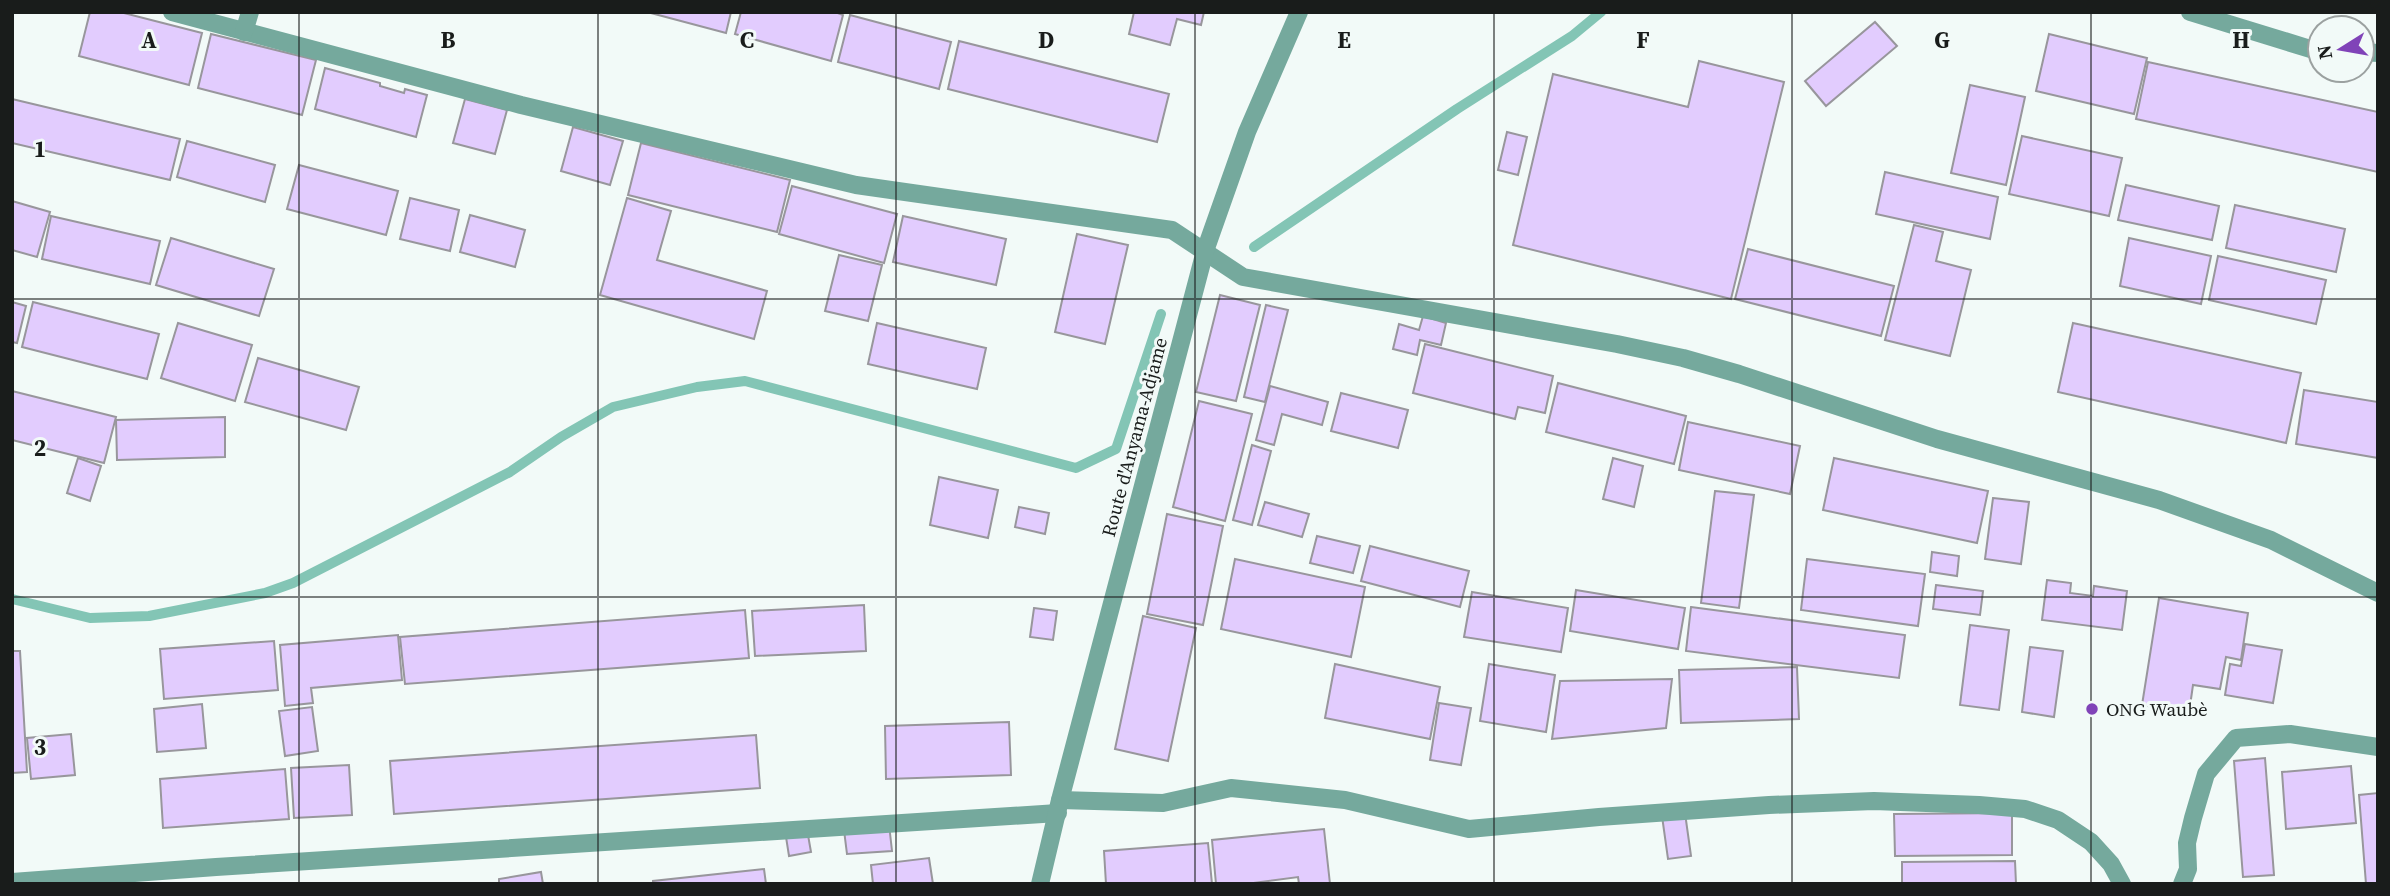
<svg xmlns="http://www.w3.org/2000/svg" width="2390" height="896" font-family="'Source Serif 4',serif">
<rect width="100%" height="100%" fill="#f2faf8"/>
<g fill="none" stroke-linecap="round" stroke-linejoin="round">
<g stroke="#83c5b5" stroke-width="10">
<path d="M1254,247l203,-138 115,-73 29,-24"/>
<path d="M12,599l78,19 59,-2 116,-23 28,-10 217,-111 51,-35 52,-30 84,-20 48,-6 331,87 40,-19 45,-135"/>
</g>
</g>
<g fill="#e2ccfe" stroke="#98969c" stroke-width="2">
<path d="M90,12h30l82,21 -13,52 -110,-29z"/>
<path d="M647,12h84l-5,21z"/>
<path d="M741,12h94l8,3 -12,46 -96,-27z"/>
<path d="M1134,12h70l-3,13 -24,-6 -7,26 -41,-11z"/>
<path d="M850,15l101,27 -12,47 -101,-27z"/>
<path d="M1875,22l22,24 -71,60 -21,-25z"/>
<path d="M211,34l105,26 -14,55 -104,-27z"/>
<path d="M2049,34l98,24 -13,56 -98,-23z"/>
<path d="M959,41l210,53 -12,48 -209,-53z"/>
<path d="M1699,61l85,21 -53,217 -218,-54 40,-171 135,33z"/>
<path d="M2148,62l230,50v60l-242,-53z"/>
<path d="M325,68l55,15v3l24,7 1,-4 22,6 -11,42 -101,-28z"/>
<path d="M1970,85l55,12 -19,88 -55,-12z"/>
<path d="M12,99l168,40 -10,41 -158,-37z"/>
<path d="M465,99l42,11 -12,44 -42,-11z"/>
<path d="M573,127l50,14 -13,44 -49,-14z"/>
<path d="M1507,132l20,5 -9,38 -20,-5z"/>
<path d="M2022,136l100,22 -13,58 -100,-22z"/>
<path d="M187,141l88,24 -10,37 -88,-25z"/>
<path d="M641,143l149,37 -13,52 -149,-37z"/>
<path d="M299,165l99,26 -12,44 -99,-26z"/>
<path d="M1885,172l113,25 -8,42 -114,-25z"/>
<path d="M2126,185l93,21 -7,34 -94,-20z"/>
<path d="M792,186l105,28 -13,49 -105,-29z"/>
<path d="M410,198l49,12 -9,41 -50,-12z"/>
<path d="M627,198l44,13 -14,49 110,31 -13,48 -154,-44z"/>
<path d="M12,201l38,11 -13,45 -25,-7z"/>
<path d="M2235,205l110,24 -9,43 -110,-24z"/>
<path d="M470,215l55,15 -10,37 -55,-15z"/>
<path d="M51,216l109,25 -10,43 -108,-25z"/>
<path d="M903,216l103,23 -10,46 -103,-23z"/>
<path d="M1914,225l29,7 -7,29 35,9 -21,86 -65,-16z"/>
<path d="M1077,234l51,11 -23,99 -50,-12z"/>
<path d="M171,238l103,31 -15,47 -103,-31z"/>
<path d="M2129,238l82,18 -10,48 -81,-18z"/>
<path d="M1748,249l146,37 -13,50 -146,-37z"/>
<path d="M839,255l43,10 -14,56 -43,-10z"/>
<path d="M2218,256l108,24 -10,44 -107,-24z"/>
<path d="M1220,295l40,10 -24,96 -40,-9z"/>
<path d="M12,302l14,4 -9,37 -5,-1z"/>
<path d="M33,302l126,32 -12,45 -125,-32z"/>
<path d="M1266,305l22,5 -23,92 -21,-5z"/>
<path d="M1423,316l23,7 -5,22 -21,-5 -3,15 -24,-6 6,-25 20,6z"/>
<path d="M178,323l74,22 -17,56 -74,-23z"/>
<path d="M877,323l109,25 -9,41 -109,-25z"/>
<path d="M2073,323l228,50 -15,70 -228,-51z"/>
<path d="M1425,344l128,32 -8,37 -27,-6 -3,12 -102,-26z"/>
<path d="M258,358l101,29 -13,43 -101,-28z"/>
<path d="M1558,383l128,33 -12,48 -128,-32z"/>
<path d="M1270,386l58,16 -6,23 -40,-11 -8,31 -18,-5z"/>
<path d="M2304,390l74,12v56l-82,-14z"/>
<path d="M12,391l104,26 -12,46 -92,-23z"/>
<path d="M1341,393l67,17 -10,38 -67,-17z"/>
<path d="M1199,401l53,13 -27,107 -52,-14z"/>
<path d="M225,417v40l-108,3 -1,-40z"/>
<path d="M1688,422l112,24 -10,48 -111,-24z"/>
<path d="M1252,445l19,6 -19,74 -19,-5z"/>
<path d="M78,458l23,8 -11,35 -23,-8z"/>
<path d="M1613,458l30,8 -9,41 -31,-8z"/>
<path d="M1834,458l154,33 -11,52 -154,-33z"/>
<path d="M939,477l59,13 -10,48 -58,-13z"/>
<path d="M1715,491l39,4 -15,113 -38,-5z"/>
<path d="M1993,498l36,4 -8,62 -36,-5z"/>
<path d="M1265,502l44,12 -7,23 -44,-12z"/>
<path d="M1019,507l30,6 -4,21 -30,-7z"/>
<path d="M1167,514l56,12 -20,99 -56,-11z"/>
<path d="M1317,536l43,10 -7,27 -43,-10z"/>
<path d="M1370,546l99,25 -9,36 -99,-26z"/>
<path d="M1932,552l27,4 -2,20 -27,-4z"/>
<path d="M1235,559l130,28 -14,70 -130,-28z"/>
<path d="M1807,559l118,15 -7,52 -117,-16z"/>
<path d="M2047,580l24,3 -1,10 23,3 1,-10 33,5 -5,39 -80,-10z"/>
<path d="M1936,585l47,6 -3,24 -47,-6z"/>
<path d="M1576,590l109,18 -7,41 -108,-18z"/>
<path d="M1472,592l96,16 -7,44 -97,-15z"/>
<path d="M2159,598l89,15 -7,47 -15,-3 -6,32 -27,-4 -4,28 -47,-8z"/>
<path d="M864,605l2,46 -111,5 -3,-45z"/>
<path d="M1691,607l214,28 -6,43 -213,-27z"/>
<path d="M1034,608l23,3 -4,29 -23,-3z"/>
<path d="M745,610l4,48 -344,26 -5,-47z"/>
<path d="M1143,616l53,12 -28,133 -53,-12z"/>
<path d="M1970,625l39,5 -10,80 -39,-5z"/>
<path d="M398,635l4,45 -91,8 2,15 -28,3 -5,-61z"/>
<path d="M274,641l4,49 -114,9 -4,-50z"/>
<path d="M2245,644l37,6 -9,53 -48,-8 5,-31 11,2z"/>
<path d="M2030,647l33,4 -9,66 -32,-5z"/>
<path d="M12,651h8l7,121 -15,1z"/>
<path d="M1335,664l105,23 -10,52 -105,-21z"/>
<path d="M1489,664l66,11 -9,57 -66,-11z"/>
<path d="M1797,667l2,52 -118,4 -2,-53z"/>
<path d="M1672,679l-6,49 -114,11 8,-58z"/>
<path d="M1439,703l32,5 -10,57 -31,-5z"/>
<path d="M202,704l4,44 -49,4 -3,-43z"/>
<path d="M312,707l6,44 -33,5 -6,-45z"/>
<path d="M1009,722l2,53 -125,4 -1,-53z"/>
<path d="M71,734l4,41 -44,4 -4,-41z"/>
<path d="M756,735l4,53 -366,26 -4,-53z"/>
<path d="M2265,758l9,117 -31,2 -9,-116z"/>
<path d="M349,765l3,50 -58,3 -3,-50z"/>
<path d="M2351,766l5,57 -70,6 -4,-57z"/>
<path d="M285,769l4,50 -126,9 -3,-49z"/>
<path d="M2378,793v91h-12l-7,-89z"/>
<path d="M1685,813l6,43 -23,3 -6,-43z"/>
<path d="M2012,813v42l-117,1 -1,-42z"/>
<path d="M889,824l3,27 -45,3 -3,-24z"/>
<path d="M1324,829l6,55h-31l-1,-7 -52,7h-30l-4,-44z"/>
<path d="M808,835l3,17 -22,4 -3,-19z"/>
<path d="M1208,843l4,41h-106l-2,-33z"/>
<path d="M929,858l4,26h-60l-2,-19z"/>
<path d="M2015,861l1,23h-114v-22z"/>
<path d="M764,869l2,15h-113v-3z"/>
<path d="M541,872l2,12h-44v-5z"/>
</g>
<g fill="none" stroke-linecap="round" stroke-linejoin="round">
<g stroke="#75a99d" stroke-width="18">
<path d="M2190,12l130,40"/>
<path d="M2362,52l16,1"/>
</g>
<g stroke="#75a99d" stroke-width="18">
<path d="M172,12l349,93 335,80 316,45 71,47 374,67 66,14 56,16 198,65 222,61 112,40 107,53"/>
<path d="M244,32l6,-20"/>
<path d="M1060,800l103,3 68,-15 114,12 124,29 130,-12 170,-12 105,-4 105,4 46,4 33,11 33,22 20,22 11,20"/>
<path d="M12,882l204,-15 842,-54"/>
<path d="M2182,884l6,-15 -1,-26 6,-25 13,-44 30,-36 54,-4 88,13"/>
</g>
<path stroke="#75a99d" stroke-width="18" d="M1040,884l20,-84 145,-549 42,-119 52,-120"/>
</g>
<path fill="none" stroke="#191c1b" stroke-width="2" stroke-opacity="0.55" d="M299,12v872M598,12v872M896,12v872M1195,12v872M1494,12v872M1792,12v872M2091,12v872M12,299h2366M12,597h2366"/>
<circle fill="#8043b8" stroke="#f2faf8" stroke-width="2.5" cx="2092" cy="709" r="7"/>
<g text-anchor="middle" stroke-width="6" stroke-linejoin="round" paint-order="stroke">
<g font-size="19" fill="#191c1b" stroke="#f2faf8">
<text transform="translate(1134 437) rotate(-75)" y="7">Route d'Anyama-Adjame</text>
</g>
<g font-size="19" fill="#191c1b" stroke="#f2faf8" text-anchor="start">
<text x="2106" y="716">ONG Waubè</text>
</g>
</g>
<g font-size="23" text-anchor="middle" font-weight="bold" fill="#191c1b" stroke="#f2faf8" stroke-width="6" stroke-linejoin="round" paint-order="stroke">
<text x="149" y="48">A</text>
<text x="448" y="48">B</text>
<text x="747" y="48">C</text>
<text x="1046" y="48">D</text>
<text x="1344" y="48">E</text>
<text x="1643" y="48">F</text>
<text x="1942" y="48">G</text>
<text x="2241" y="48">H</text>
<text x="40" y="157">1</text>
<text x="40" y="456">2</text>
<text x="40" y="755">3</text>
</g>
<rect width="2390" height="896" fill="none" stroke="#191c1b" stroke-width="28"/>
<g transform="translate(2341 49) rotate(259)"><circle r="33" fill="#f2faf8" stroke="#9ba1a0" stroke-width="2"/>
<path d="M0-5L12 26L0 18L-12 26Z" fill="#8043b8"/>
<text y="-10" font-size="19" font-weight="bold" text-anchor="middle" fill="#191c1b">N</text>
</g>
</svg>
